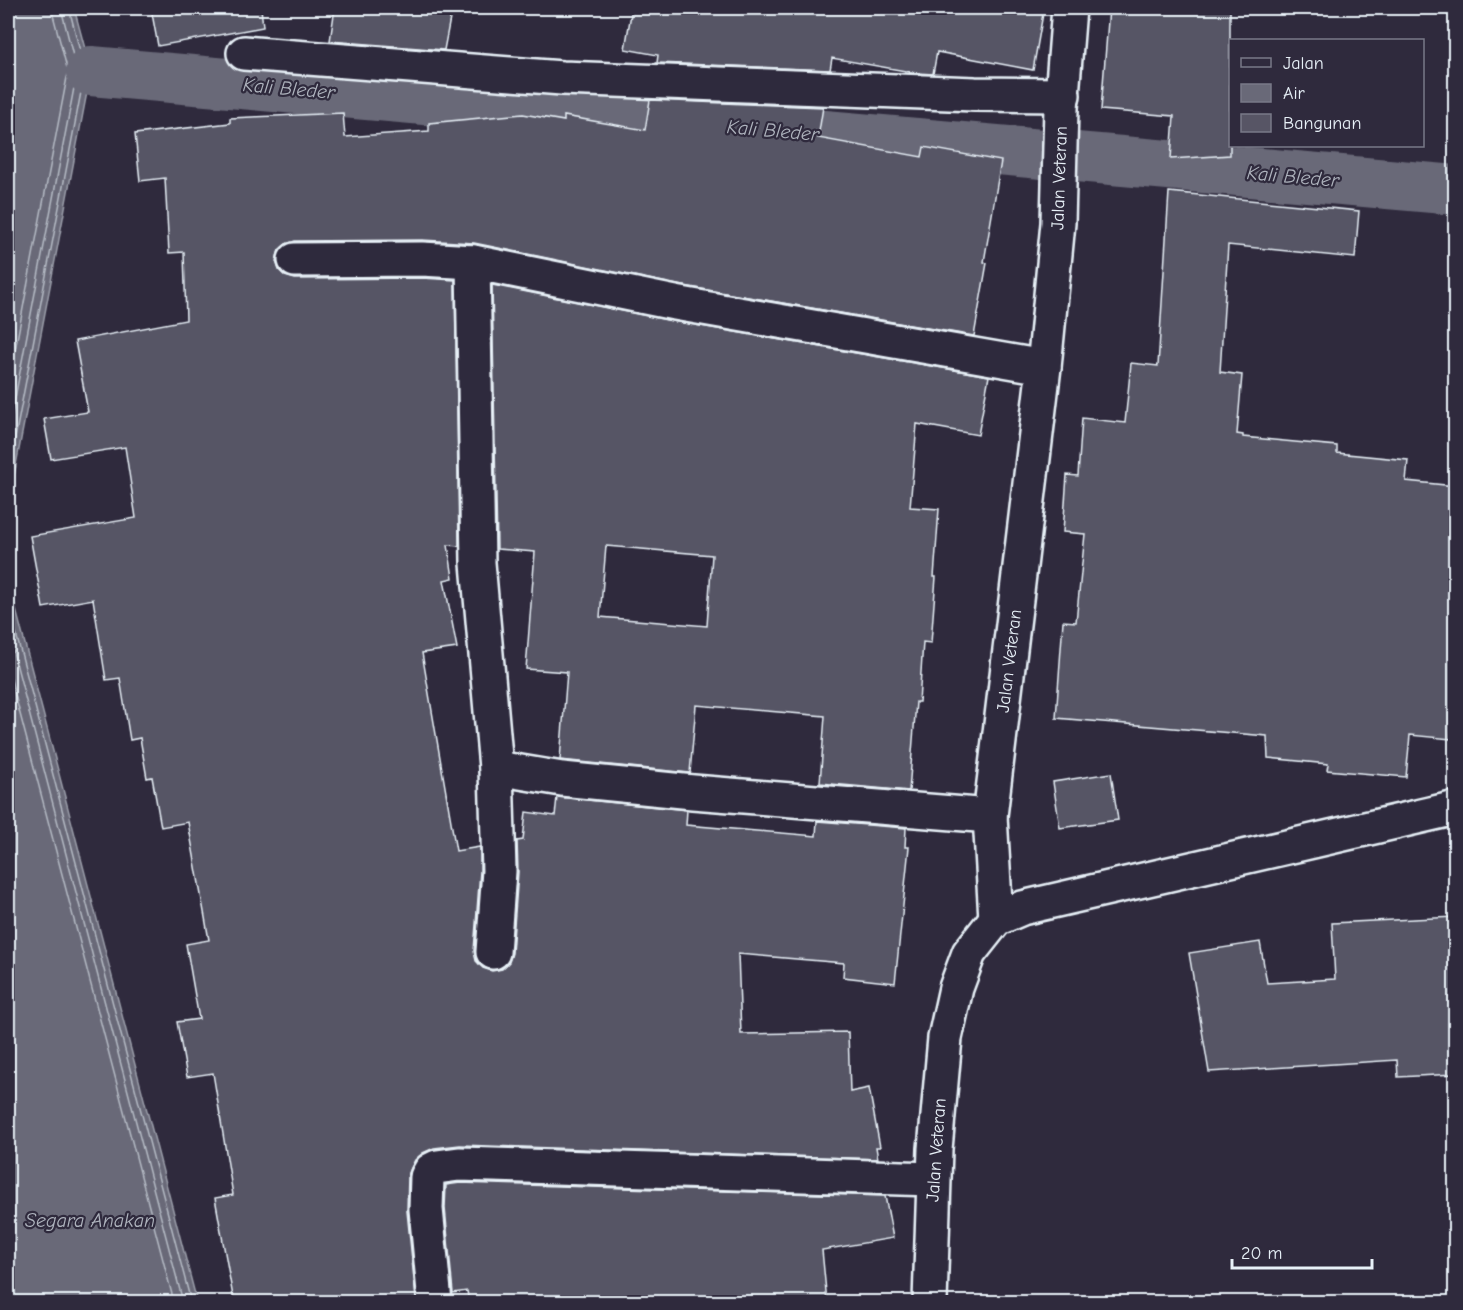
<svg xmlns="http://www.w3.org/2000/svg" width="1463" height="1310" font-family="'Comic Neue',sans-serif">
<rect width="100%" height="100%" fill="#2f2a3d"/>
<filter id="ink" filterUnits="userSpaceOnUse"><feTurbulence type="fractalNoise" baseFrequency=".0167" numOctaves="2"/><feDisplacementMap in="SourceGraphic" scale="12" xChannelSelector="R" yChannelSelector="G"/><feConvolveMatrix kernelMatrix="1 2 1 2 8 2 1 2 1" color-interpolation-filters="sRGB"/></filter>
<g filter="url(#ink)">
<g fill="#696978" stroke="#9c9fab" stroke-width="1.5">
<path d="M8,8h66l17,63 -83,436z"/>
<path d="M8,579l189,723h-189z"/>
</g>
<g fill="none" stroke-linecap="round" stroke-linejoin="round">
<g stroke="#b5bbc5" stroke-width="1.5">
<path d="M8,387l60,-315 -15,-57 -1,-7"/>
<path d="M8,435l69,-363 -16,-64"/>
<path d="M8,475l77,-404 -16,-63"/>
<path d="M8,603l183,699"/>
<path d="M8,632l175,670"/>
<path d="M8,668l166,634"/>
</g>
<path stroke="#696978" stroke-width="50" d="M91,71l1365,119"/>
</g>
<g fill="#575565" stroke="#e8f1f8" stroke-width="1.5" fill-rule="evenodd">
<path d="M151,8h110l2,19 -105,19z"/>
<path d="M335,8h117l-8,42 -114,-9z"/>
<path d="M632,8h412l-11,62 -96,-18 -4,22 -16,-1 -85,-15 -2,12 -173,-7 1,-8 -33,-6z"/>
<path d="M1109,8h121v147l-59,4 3,-43 -73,-6z"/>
<path d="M650,100l173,7 -5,31 104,19 2,-10 77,14 -17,101 3,1 -13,73 -296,-51 -204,-42 -52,-3 -127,1 -9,3 -7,6 -3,11 3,9 6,6 10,3 127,-1 33,2 4,266 -11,-1 5,33 -9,2 13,68 -35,5 34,198 24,-4v24l-6,80 2,10 7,7 9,3 10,-2 7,-7 3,-9 6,-81 -1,-31 6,-1 3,-28 29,4 2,-19 130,13 -1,15 130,11 1,-15 89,7 -1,19h4l-14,136 -52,-6 1,-14 -106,-9 3,80 107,-2 2,60 19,-4 11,59h-4l2,12 -418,-14 -26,3 -11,5 -8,7 -4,8 -3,8 -1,35 9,88 -18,3h-164l-19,-104 18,-3 -20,-122 -26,4 -10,-55 22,-3 -13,-75 23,-4 -21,-118 -27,5 -9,-50 -5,1 -7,-40 -10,2 -10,-62 -14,2 -13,-81 -50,9 -13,-72 106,-18 -11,-71 -74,12 -7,-40 44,-7 -13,-71 111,-21 -2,-68 -15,1 -4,-75 -25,3 -5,-47 95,-11v-5l113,-5 2,24 84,-6v-8l94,-9 41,7v-5l81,14z"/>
<path d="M1169,192l190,19 -4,47 -127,-13 -8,127 22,3 -5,59 6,1v2l94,9v7l71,7 -2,21 49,5v204l-4,49 -41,-4 -4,42 -79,-7 1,-6 -60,-6 -1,-22 -211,-18 7,-97 13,1 9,-88 -22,-2 4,-57 11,1 4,-58 43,5 6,-60 27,3z"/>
<path d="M492,285l180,36 317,55 -11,59 -61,-11 -7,83 29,2 -5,68h2l-5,66 -8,-1 -4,60h-3l-7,89 -89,-8 5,-67 -129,-11 -6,68 -130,-13 7,-88 -41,-3 9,-117 -38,-3zM606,546l106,9 -5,71 -107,-9z"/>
<path d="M1111,773l7,47 -58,8 -7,-46z"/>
<path d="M1455,917v157l-57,3 -1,-17 -188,12 -20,-119 71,-11 7,41 68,-4 -3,-56z"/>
<path d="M460,1183l425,13 8,42 -71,12 5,52h-358l-2,-11 -14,2 -8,-85 1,-23z"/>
</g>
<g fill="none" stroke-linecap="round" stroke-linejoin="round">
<defs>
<g id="minor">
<path d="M244,53l318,25 413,16 88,1"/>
<path d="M295,260l127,-1 51,3 202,41 369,64"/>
<path d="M473,262l5,301 18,205 3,103 -6,81"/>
<path d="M496,768l66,11 131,13 297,24"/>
<path d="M996,919l-6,-103 54,-449 14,-144 3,-115 8,-100"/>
<path d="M435,1302l-9,-93 1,-32 4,-7 6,-3 22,-3 474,15"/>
</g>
<path id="major" d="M930,1302l5,-153 10,-111 11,-50 13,-35 27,-34 26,-11 434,-100"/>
</defs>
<use href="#minor" stroke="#e8f1f8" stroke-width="38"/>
<use href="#major" stroke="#e8f1f8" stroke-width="38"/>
<use href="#minor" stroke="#2f2a3d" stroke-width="33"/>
<use href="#major" stroke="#2f2a3d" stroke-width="33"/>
</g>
</g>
<g text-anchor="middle" stroke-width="4.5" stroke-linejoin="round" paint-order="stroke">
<g font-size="18" fill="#e8f1f8" stroke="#2f2a3d">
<text transform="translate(1059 178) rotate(-88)" y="6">Jalan Veteran</text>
<text transform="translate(1009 661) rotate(-83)" y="6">Jalan Veteran</text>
<text transform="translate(936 1150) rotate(-86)" y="6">Jalan Veteran</text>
</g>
<g font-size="20" font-style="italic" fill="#afb4be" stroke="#2f2a3d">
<text transform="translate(289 88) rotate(5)" y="7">Kali Bleder</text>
<text transform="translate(773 130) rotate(5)" y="7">Kali Bleder</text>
<text transform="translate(1293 176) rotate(5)" y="7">Kali Bleder</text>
<text x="90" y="1227">Segara Anakan</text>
</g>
</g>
<rect width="1463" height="1310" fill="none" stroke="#2f2a3d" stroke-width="30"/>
<rect x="15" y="15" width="1433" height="1280" fill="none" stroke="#e8f1f8" stroke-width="2" filter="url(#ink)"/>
<rect x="1229" y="39" width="195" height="108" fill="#2f2a3d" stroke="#797a88" stroke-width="1.5"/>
<rect x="1241" y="58" width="30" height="9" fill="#2f2a3d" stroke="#797a88" stroke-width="1.5"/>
<text x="1283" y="69" font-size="18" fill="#e8f1f8">Jalan</text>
<rect x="1241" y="84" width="30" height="18" fill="#696978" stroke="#797a88" stroke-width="1.5"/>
<text x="1283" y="99" font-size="18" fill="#e8f1f8">Air</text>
<rect x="1241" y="114" width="30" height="18" fill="#575565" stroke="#797a88" stroke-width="1.5"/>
<text x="1283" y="129" font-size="18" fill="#e8f1f8">Bangunan</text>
<path d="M1232 1259v9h140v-9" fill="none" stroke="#e8f1f8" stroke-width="3"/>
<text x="1241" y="1259" font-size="18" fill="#e8f1f8" stroke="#2f2a3d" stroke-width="4.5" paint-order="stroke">20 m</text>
</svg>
